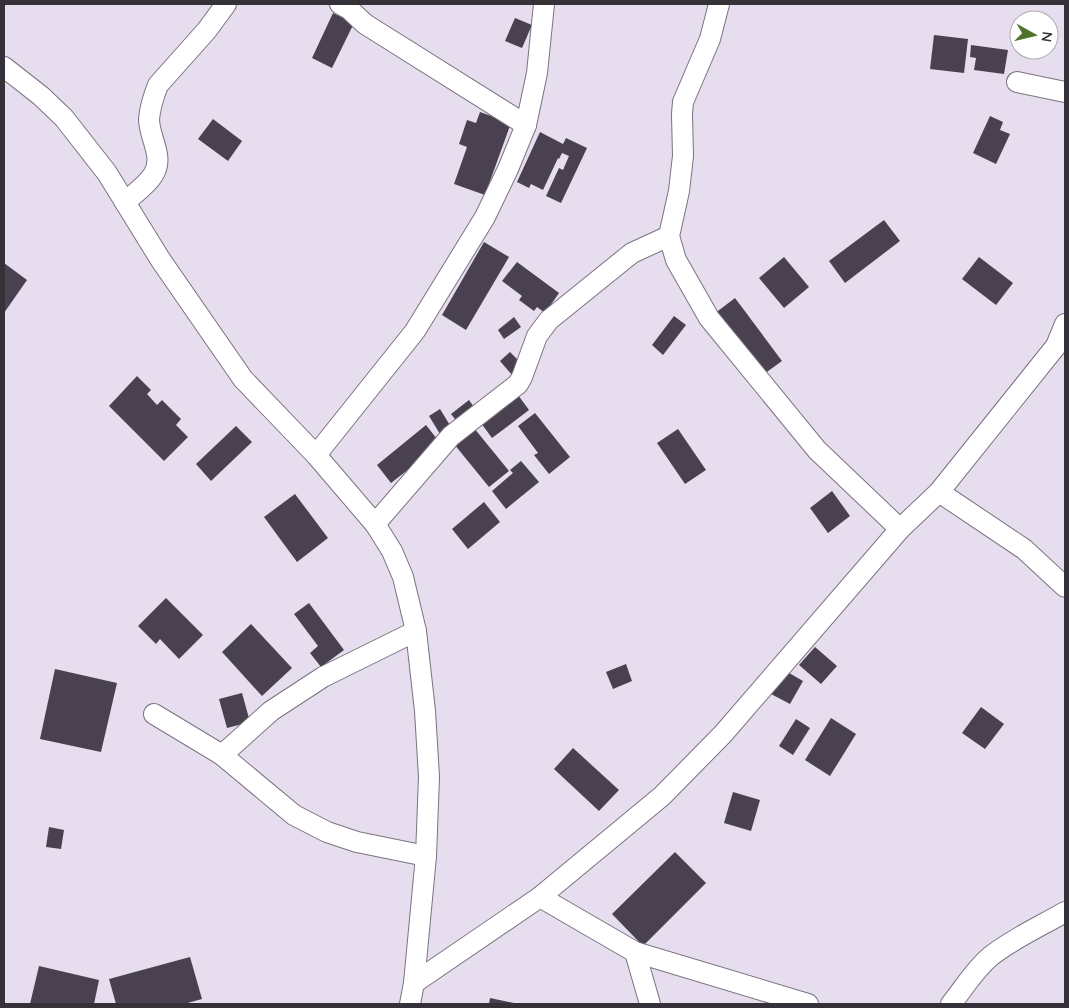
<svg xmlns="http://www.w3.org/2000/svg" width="1069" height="1008" font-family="Quicksand,sans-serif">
<rect width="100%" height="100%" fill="#e6ddee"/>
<g fill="#49414f">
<path d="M333,13l21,10 -22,45 -20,-10z"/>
<path d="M515,18l17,7 -10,23 -17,-7z"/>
<path d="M934,35l34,4 -4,34 -34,-4z"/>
<path d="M971,45l37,5 -4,24 -30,-4 2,-12 -6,-1z"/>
<path d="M480,112l31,11 -26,72 -31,-11 13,-37 -8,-3 8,-24 9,3z"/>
<path d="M990,116l13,6 -3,8 10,4 -14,30 -23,-11z"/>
<path d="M213,119l29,22 -14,20 -30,-22z"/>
<path d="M540,132l23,12 3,-6 21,10 -26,55 -15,-7 13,-28 4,2 6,-14 -7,-3 -3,6 -1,-1 -15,32 -12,-6 -2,4 -12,-6z"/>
<path d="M884,220l16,21 -55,42 -16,-22z"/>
<path d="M484,242l25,15 -43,73 -24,-15z"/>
<path d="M784,257l25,30 -25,21 -25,-30z"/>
<path d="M979,257l34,26 -17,22 -34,-26z"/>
<path d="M517,262l42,31 -14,20 -8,-6 -3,4 -15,-11 3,-4 -20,-15z"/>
<path d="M4,263l23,17 -23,33z"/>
<path d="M735,298l47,63 -22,16 -46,-63z"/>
<path d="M674,316l12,9 -23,30 -11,-10z"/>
<path d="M514,317l7,10 -17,12 -6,-9z"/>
<path d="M510,352l13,13 -11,10 -12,-14z"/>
<path d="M137,376l14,14 -4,4 10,11 5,-5 19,19 -5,6 12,12 -24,24 -55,-55z"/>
<path d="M518,395l11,15 -37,28 -11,-15z"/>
<path d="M469,400l7,10 -18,13 -7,-9z"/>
<path d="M440,409l11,18 -11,7 -11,-18z"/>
<path d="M535,413l35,44 -21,17 -15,-19 4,-2 -20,-27z"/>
<path d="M426,425l15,19 -50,39 -14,-18z"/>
<path d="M236,426l16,16 -41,39 -15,-17z"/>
<path d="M474,428l35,43 -20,16 -35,-43z"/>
<path d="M678,429l28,41 -21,14 -28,-41z"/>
<path d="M521,461l18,21 -33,27 -14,-18 21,-18 -3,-3z"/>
<path d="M832,491l18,25 -22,17 -18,-25z"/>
<path d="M295,494l33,44 -31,24 -33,-45z"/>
<path d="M484,502l16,20 -32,27 -16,-20z"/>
<path d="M166,598l37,37 -24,24 -19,-20 -4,5 -18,-18z"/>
<path d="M309,603l35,47 -23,17 -11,-14 8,-7 -24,-32z"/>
<path d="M251,624l41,44 -30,28 -40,-44z"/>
<path d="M815,647l22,19 -16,18 -22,-19z"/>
<path d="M626,664l6,17 -19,8 -7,-17z"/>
<path d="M55,669l62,14 -16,69 -61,-13z"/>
<path d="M784,670l19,11 -13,23 -19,-10z"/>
<path d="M242,693l8,29 -23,6 -8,-29z"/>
<path d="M981,707l23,17 -19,25 -23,-16z"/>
<path d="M831,718l25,16 -26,42 -25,-16z"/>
<path d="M796,719l14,9 -17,27 -14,-9z"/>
<path d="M573,748l46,42 -20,21 -45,-42z"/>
<path d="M733,792l27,8 -9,31 -27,-8z"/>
<path d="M49,827l15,3 -3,19 -15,-2z"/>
<path d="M675,852l31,31 -63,63 -31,-32z"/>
<path d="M190,957l12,42 -18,5h-68l-7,-25z"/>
<path d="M39,966l60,14 -5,24h-64z"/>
<path d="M490,998l24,5 -1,1h-24z"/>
</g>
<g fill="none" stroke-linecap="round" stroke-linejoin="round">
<defs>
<g id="street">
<path d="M340,4l9,5 16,15 161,101"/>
<path d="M719,4l-9,35 -27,63 -1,12 1,42 -4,35 -10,45 7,24 33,58 108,132 83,79"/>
<path d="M4,67l37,29 23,22 43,55 53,86 83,120 73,76 59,69 17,27 11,26 13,54"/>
<path d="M1017,82l48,10"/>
<path d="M125,202c9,-8 22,-17 28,-27 12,-18 -4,-37 -4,-56 1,-11 5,-24 9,-34l49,-55 19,-26"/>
<path d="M316,455l99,-124 70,-114 23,-48 18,-44 11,-52 7,-69"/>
<path d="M939,492l85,57 41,38"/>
<path d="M375,524l76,-88 67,-52 4,-7 15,-41 12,-16 83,-67 37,-17"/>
<path d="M154,714l68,41 72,60 33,17 30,10 69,14 -12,127"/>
<path d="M222,755l49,-44 52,-34 93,-46 9,80 4,66 -3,79"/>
<path d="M540,897l122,-101 61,-62 177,-205 39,-37 117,-146 9,-22"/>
<path d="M635,952l173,52"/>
<path d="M410,1004l4,-21 126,-86 95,55 15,52"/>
<path d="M951,1004c13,-16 24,-35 40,-48 23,-18 50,-30 74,-44"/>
</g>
</defs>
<use href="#street" stroke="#7b7281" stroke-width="22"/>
<use href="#street" stroke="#fff" stroke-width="20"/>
</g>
<rect width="1069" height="1008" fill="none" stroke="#353138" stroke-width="10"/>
<g transform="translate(1034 35) rotate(98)"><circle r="24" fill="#ffffff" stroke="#aeadaf"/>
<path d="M0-4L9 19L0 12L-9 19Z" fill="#50732b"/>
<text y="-8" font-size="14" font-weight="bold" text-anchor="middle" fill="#353138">N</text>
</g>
</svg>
